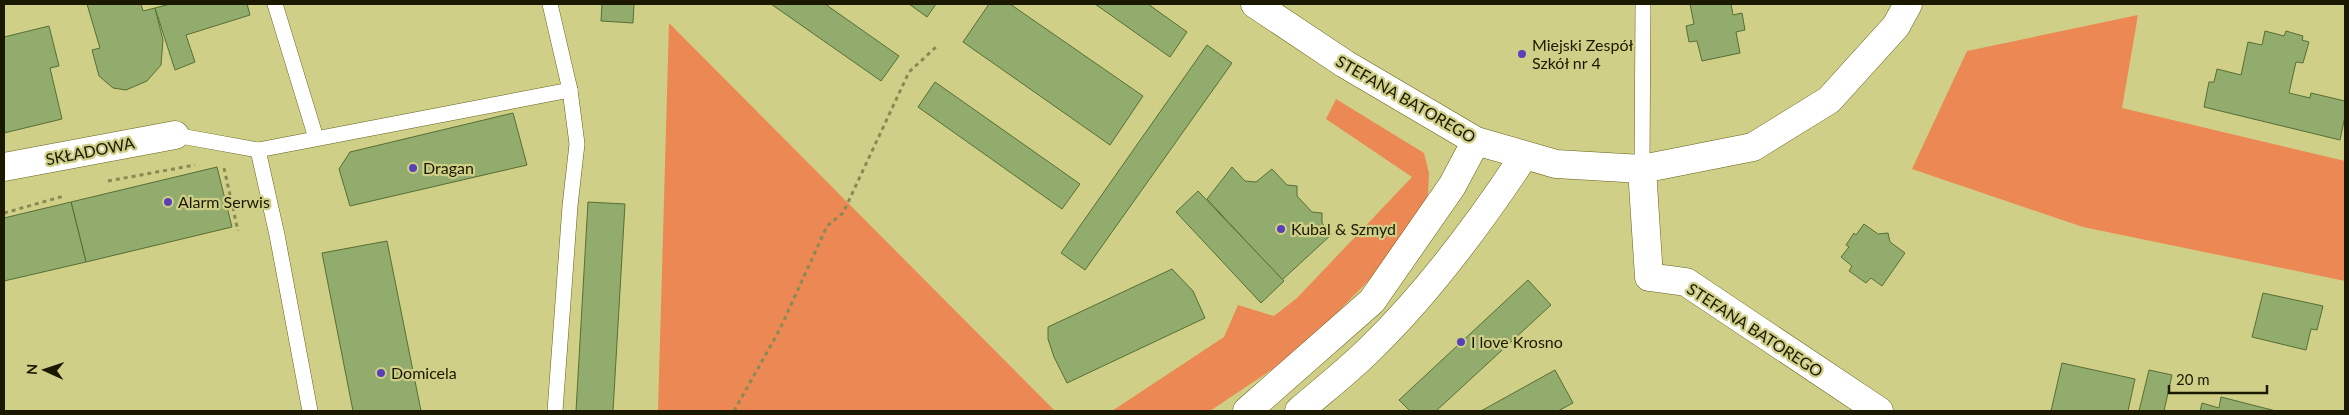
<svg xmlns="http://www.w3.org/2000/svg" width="2349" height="415" font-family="Lato,sans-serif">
<rect width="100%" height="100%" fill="#d0cf88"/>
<g fill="#ec8853">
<path d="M2138,15l-16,93 223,53v120l-262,-54 -171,-58 55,-118z"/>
<path d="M669,23l386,388h-397z"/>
<path d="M1336,99l88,54 5,20 -1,22 -6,19 -32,45 -92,93 -88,59h-98l112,-74 14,-32 36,11 23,-18 115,-121 -86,-58z"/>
</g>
<g fill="#91ac6d" stroke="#576f32">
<path d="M87,4h54l2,7 12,-3 8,32 -2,25 -14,16 -21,9 -13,-2 -14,-12 -7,-26 8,-2z"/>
<path d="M170,4h77l3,11 -64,20 9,27 -20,8 -20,-62z"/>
<path d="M602,4h32l-1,19 -32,-2z"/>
<path d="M771,4h54l74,52 -18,25z"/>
<path d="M909,4h27l-9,13z"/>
<path d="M989,4h21l133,92 -33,49 -147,-103z"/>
<path d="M1095,4h53l39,28 -17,25z"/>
<path d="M1690,4h41l2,11 9,-2 3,17 -9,2 4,21 -38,8 -5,-20 -8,1 -3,-16 8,-2z"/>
<path d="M49,26l10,40 -9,2 12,51 -58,14v-96z"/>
<path d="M2265,31l19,5 2,-5 17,5 -1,4 7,2 -6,21 -7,-1 -7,31 21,5 1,-5 34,8v15l-5,24 -136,-33 5,-25h5l3,-13 24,6 7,-33 14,3z"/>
<path d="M1207,45l25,18 -147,207 -24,-17z"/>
<path d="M935,82l145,102 -18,25 -144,-102z"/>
<path d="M513,113l14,52 -177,41 -11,-37 11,-17z"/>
<path d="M217,167l15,60 -146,35 -15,-60z"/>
<path d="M1232,167l13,14 11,1 16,-13 15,16 10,1v10l15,16 10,1v10l10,11 -50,46 -75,-81z"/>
<path d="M1198,191l86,90 -23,22 -85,-91z"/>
<path d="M71,202l15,60 -82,19v-63z"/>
<path d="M588,202l37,2 -12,207h-37z"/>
<path d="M1864,224l14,10 10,-1 2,9 15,11 -23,33 -11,-8 -5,5 -17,-12 3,-5 -11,-9 8,-10 -3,-2 8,-12 2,2z"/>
<path d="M387,241l34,170h-68l-31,-158z"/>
<path d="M1172,269l21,22 12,27 -138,65 -13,-26 -6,-18v-12z"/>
<path d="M1528,280l23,25 -115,106h-26l-11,-11z"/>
<path d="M2263,293l60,13 -6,24 -6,-1 -5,21 -54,-13z"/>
<path d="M2062,363l73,16 -7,32h-77z"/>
<path d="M1555,370l18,33 -15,8h-77z"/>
<path d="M2149,370l23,5 -8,36h-25z"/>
<path d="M2221,397l55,14h-76l2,-8 17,5z"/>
</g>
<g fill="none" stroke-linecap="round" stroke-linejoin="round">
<defs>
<g id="service">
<path d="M275,4l41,134"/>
<path d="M550,4l20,86 7,54 -7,62 -15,205"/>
<path d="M175,135l83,15 312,-60"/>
<path d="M258,150l19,85 33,176"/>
<path d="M1642,169l1,-165"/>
</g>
<g id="minor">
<path d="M4,167l171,-32"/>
<path d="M1642,169l7,108 37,5 193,129"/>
</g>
<g id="tertiary">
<path d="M1255,4l90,60 131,77 80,23 86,5 111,-22 76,-47 67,-74 12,-22"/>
<path d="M1247,411l125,-110 80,-115 24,-45"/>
<path d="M1299,411c23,-20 49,-40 71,-62 59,-57 109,-125 154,-193"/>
</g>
</defs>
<use href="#service" stroke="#646118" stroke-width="16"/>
<use href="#minor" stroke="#646118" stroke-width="29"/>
<use href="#tertiary" stroke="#646118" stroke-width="29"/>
<g stroke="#8a8954" stroke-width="3" stroke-dasharray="4 4" stroke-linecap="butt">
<path d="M224,168l14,63"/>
<path d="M108,181l87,-16"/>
<path d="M4,213l60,-17"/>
<path d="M734,411l46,-82 47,-103 16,-13 66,-141 27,-25"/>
</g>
<use href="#service" stroke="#fff" stroke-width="15"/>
<use href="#minor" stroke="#fff" stroke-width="28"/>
<use href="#tertiary" stroke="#fff" stroke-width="28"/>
</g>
<g fill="#5a40b8" stroke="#d0cf88" stroke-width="2">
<circle cx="1522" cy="54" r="5"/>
<circle cx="413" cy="168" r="5"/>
<circle cx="168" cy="202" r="5"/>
<circle cx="1281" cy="229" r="5"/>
<circle cx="1461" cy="342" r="5"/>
<circle cx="381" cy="373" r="5"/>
</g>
<g text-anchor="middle" stroke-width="4.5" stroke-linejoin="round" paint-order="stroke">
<g font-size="16" fill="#1a1900" stroke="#d0cf88" text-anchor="start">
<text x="1532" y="51">Miejski Zespół<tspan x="1532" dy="18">Szkół nr 4</tspan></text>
<text x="423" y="174">Dragan</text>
<text x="178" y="208">Alarm Serwis</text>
<text x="1291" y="235">Kubal &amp; Szmyd</text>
<text x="1471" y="348">I love Krosno</text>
<text x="391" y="379">Domicela</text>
</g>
<g font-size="16" fill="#1a1900" stroke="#d0cf88">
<text transform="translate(1406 99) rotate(30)" y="6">STEFANA BATOREGO</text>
<text transform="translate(90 151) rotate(-11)" y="6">SKŁADOWA</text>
<text transform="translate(1755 330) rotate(33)" y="6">STEFANA BATOREGO</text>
</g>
</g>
<rect width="2349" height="415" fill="none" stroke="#1a1900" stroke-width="10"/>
<g transform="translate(45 370) rotate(273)" stroke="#d0cf88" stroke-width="4" paint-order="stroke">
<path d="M0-4L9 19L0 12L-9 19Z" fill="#1a1900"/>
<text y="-8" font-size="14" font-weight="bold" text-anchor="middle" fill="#1a1900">N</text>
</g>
<path d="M2169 385v8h98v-8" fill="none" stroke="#1a1900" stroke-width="2.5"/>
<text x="2176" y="385" font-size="15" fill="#1a1900" stroke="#d0cf88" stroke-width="4" paint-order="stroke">20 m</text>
</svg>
